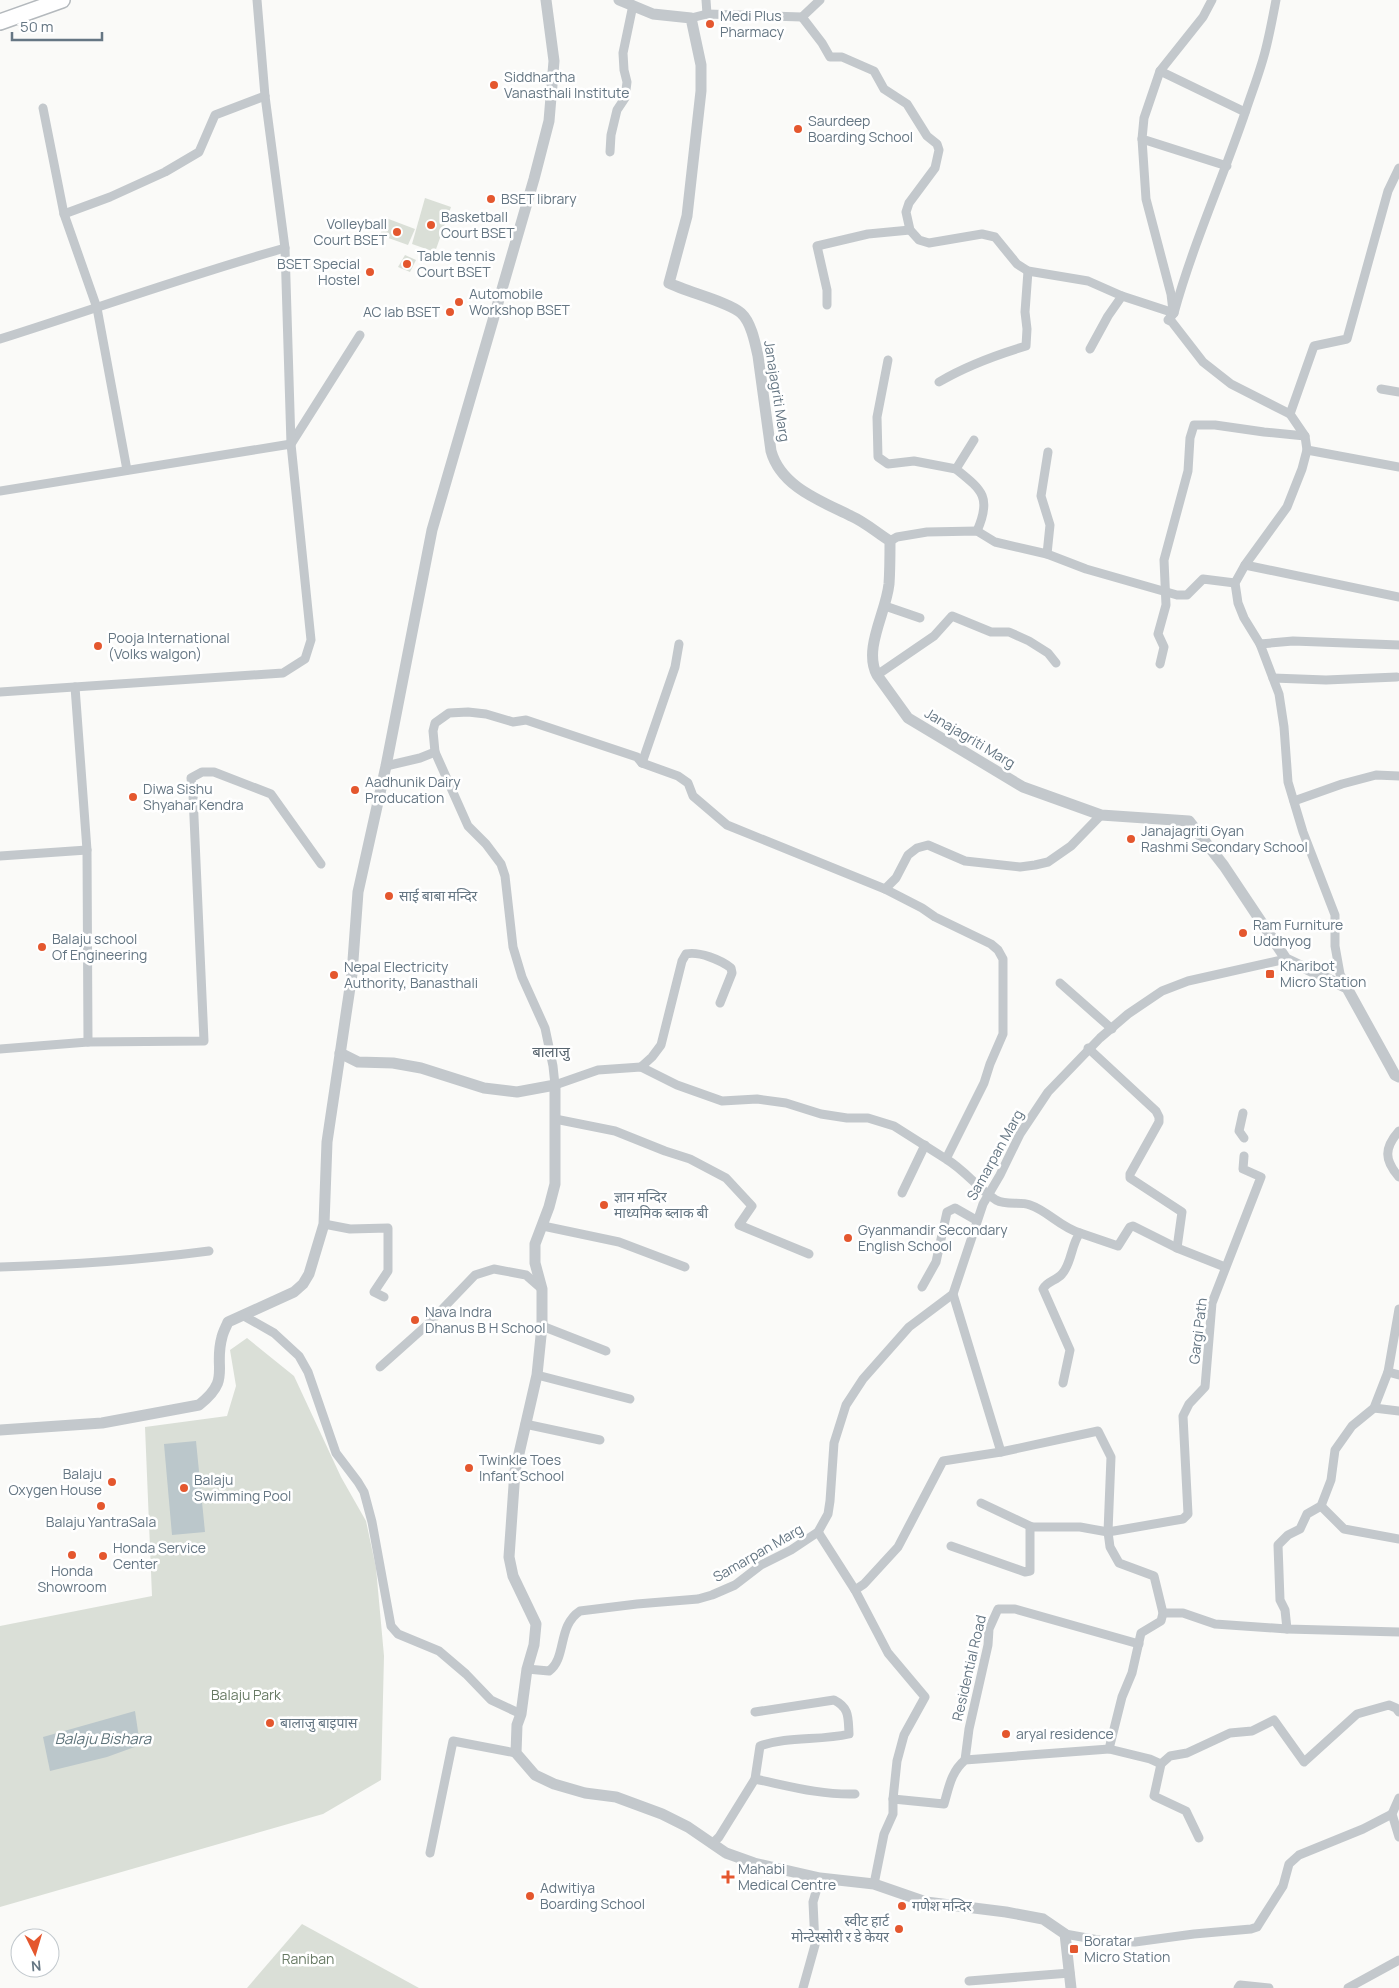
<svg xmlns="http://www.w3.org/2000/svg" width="1399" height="1988" font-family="Manrope,'Noto Sans Devanagari',sans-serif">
<rect width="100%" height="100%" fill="#fafaf8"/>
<g fill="#dadfd7">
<path d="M425,198l26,9 -16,45 -23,-8z"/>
<path d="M386,218l29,11 -7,16 -28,-10z"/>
<path d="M405,255l11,5 -6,12 -12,-5z"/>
<path d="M247,1338l47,38 47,101 25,44 10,47 8,88 -3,124 -58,34 -323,93v-281l152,-30 -7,-169 82,-11 9,-30 -6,-36z"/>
<path d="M302,1924l117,64h-172z"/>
</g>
<g fill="#bbc7cb">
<path d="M196,1441l9,91 -33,3 -8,-91z"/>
<path d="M135,1711l5,34 -33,12 -57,14 -7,-34z"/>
</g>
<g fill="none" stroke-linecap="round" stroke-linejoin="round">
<defs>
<path id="trunk" d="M0,22l62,-22"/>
</defs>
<use href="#trunk" stroke="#b4b9bd" stroke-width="18"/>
<g stroke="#c3c8cc" stroke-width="9">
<path d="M706,0l1,14"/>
<path d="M802,17l20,26 8,14h12l32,14 10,18 23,15 20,32 10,8 2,6 -4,18 -26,35 -3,9 4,18 9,10 10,3 53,-9 13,3 22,27 11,7 60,10 34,15 -14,20 -18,33"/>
<path d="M691,18l16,-4 95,3 18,-17"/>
<path d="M1160,71l43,-54 9,-17"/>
<path d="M43,108l21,106 33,94 30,162"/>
<path d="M1142,139l4,60 25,95 2,17"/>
<path d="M610,152l1,-17 6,-25 8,-12 2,-16 -3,-12 -1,-17 10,-48"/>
<path d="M1227,166l-85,-27 2,-21 16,-47 85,41"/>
<path d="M64,214l46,-17 55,-25 34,-20 16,-37 50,-19"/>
<path d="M1122,296l52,17 -6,7 4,2 31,40 28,22 59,30 15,22 2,14 -5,19 -15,38 -42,58 -10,18 3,20 6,15 16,26 19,50 5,33 4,55 15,50 32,83v31l5,28 7,14"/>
<path d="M827,305v-15l-10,-44 51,-12 42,-4"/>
<path d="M1174,313c19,-69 49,-135 72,-203 7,-21 15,-41 20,-62 4,-16 7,-32 10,-48"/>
<path d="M0,339c95,-30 189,-64 285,-91"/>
<path d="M888,360l-11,57 1,40 10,7 26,-3 42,8"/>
<path d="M939,382c27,-16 57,-27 87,-36l1,-17 -2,-17 3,-41"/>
<path d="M1381,389l18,3"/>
<path d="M1290,414l24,-68 33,-7 41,-148 11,-23"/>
<path d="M974,440l-18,29c26,21 36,28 21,62"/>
<path d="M1307,450l92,17"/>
<path d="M0,491l291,-47 69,-109"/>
<path d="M890,541l7,-4 30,-5 50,-1 18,11 52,12 39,15 91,26h10l16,-16 32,4"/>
<path d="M1047,554l3,-29 -9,-29 7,-44"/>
<path d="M1245,565l154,32"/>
<path d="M885,606l35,12"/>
<path d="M1260,644l33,-3 106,4"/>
<path d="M1160,664l4,-17 -6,-13 8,-29 -2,-45 24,-89 2,-33 4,-13h21l49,7 41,4"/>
<path d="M877,675l57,-39 18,-20 39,16h18l20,9 19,12 8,10"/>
<path d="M1273,678l53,2 71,-3"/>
<path d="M75,687l12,163 1,192"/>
<path d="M0,692l283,-19 22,-14 6,-19 -20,-196 -6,-196 -20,-152 -8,-96"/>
<path d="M642,763l33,-96 4,-23"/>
<path d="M386,766l34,-8 15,-6"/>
<path d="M1294,801l48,-17 34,-9 23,1"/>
<path d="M0,856l87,-6"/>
<path d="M885,889l11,-11 12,-23 9,-7 11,-3 37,16 55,6 15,-2 13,-3 23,-16 30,-31"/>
<path d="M1060,983l52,46"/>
<path d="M1088,1048l68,63 3,6v5l-29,52v4l52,34 -5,36 48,19"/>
<path d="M0,1049l88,-7 116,-1 -11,-246 -2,-17 11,-6h12l57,22 50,70"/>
<path d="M641,1067l11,-10 9,-12 21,-84 4,-7c13,-3 35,6 45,14l1,5 -12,30"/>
<path d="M1243,1113l-4,18 5,7"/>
<path d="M555,1119l60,12 50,20 25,8 36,19 26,28 -13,19 70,29"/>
<path d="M1399,1131c-15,17 -15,29 0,46"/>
<path d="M946,1159l38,-76 6,-19 13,-30v-75l-5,-9 -7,-6 -56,-27 -13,-9 -37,-19 -158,-64 -34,-29 -5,-13 -10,-7 -36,-13 -5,-6 -111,-37 -13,2 -27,-8 -18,-2 -19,1 -14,10 -2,8 2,21 33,74 18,18 15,20 4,12 8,71 9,30 23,51 8,38 2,19 43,-15 43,-3 36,18 45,16 35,-2 29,4 35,11 26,4h21l26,8 52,33c19,11 32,30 50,41 11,6 24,1 34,5 18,6 30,22 50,28 -9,11 -8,30 -18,41 -6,7 -15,7 -19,15l27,61 -7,33"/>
<path d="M902,1193l23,-48"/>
<path d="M324,1224l26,5 38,-1v43l-14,21 10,5"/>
<path d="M543,1226l76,16 66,25"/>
<path d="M1080,1233l38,13 12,-19 3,-1 44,22"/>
<path d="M0,1267c70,-2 140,-7 209,-16"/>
<path d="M922,1287l14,-25 11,-50 8,-4 21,12"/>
<path d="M953,1294l48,158"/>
<path d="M244,1316l30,17 25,23 9,16 28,81 22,29 6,10 8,30 19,104 7,8 41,17 27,23 25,26 30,14"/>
<path d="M542,1326l64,25"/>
<path d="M380,1367l47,-42 48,-50 19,-6 32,6 16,14"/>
<path d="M1388,1372l11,3"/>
<path d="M537,1375l93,24"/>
<path d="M1374,1408l25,3"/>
<path d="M525,1424l75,16"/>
<path d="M981,1503l51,24"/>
<path d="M1321,1506l23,23 55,10"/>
<path d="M818,1532l37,58 33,63 37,44 -21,38 -7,26 -4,38"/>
<path d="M951,1546l74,26 5,-1v-42l2,-2h48l28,5 75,-13 5,-5 -5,-98 6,-12 16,-17 7,-84 49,-126 -18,-8 1,-13"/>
<path d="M855,1590l9,-6 34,-37 45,-86 58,-9 97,-21 13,26 -3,75 2,15 9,16 35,13 9,37 -2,8 -20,12 -9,40 -10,24 -13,52 -144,11c-14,12 -16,27 -21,44l-51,-5v15l-9,20 -10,50"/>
<path d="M1163,1613h20l32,11 72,5 112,3"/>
<path d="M1287,1629l-2,-19 -5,-10 -2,-55 10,-10 12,-6 7,-15 14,-8 10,-26 4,-30 17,-24 22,-18 14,-36 11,-63"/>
<path d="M527,1669l22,2c18,-13 8,-45 31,-60l57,-7 61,-5 14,-4 23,-10 26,-20 30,-15 27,-18 10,-18 2,-13 4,-58 12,-38 17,-26 46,-52 44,-33 30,-90 17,-29 20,-41 28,-42 52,-54 28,-24 34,-23 26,-10 98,-22"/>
<path d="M1109,1749l41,10 11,5 9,-8 17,-3 43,-20 22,-2 22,-11 30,42 53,-48 32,-9 7,3 3,4"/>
<path d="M965,1760l4,-31 19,-84 1,-16 9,-20h17l124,35"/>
<path d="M1161,1764l-7,32 32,15 13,27"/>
<path d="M755,1779c34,7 65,16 100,15"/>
<path d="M1399,1798l-7,16 7,23"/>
<path d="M712,1844l7,-7 36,-58 5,-33c28,-10 60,-5 89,-12 -1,-16 1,-26 -15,-34l-79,12"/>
<path d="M430,1853l23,-112 63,12"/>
<path d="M1065,1934l39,7 31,1 59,-8 57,-5 6,-2 5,-8 21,-33 6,-22 10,-9 64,-26 29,-15"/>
<path d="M969,1981l101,-8"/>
<path d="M803,1988l12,-43 -2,-43 7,-24"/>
<path d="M1238,1988l2,-3 29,3"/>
<path d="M1348,1988l51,-28"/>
</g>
<g stroke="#c3c8cc" stroke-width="11">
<path d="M619,0l34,14 38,4 10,47v26l-14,125 -18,67c18,9 60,19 72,30 10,9 14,29 17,43l13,95c10,36 50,50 80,65 14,6 26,17 39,25 0,15 0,29 -1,43 -3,29 -26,65 -12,91l31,43 115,69 78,28 88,6 35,45 62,93 61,29 42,76 6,11 4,2"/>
<path d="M340,1053l18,9 35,1 28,5 63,20 33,4 38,-7v99l-6,23 -14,37v19l7,26v37l-5,49 -22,96 -6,86 4,19 23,48 -2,21 -7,24 -6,45 -4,11 -1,28 19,22 19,9 31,9 31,4 46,17 26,13 38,26 28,10 66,15 54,6 52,18 80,10 37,7 22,15 6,54"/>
<path d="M0,1430l102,-7 97,-18c33,-26 14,-36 23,-68 1,-5 4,-10 6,-15l66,-30 9,-8 6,-10 15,-50 3,-82 25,-168 6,-82 28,-126 46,-236 102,-351 15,-58 5,-60 -8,-61"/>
</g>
<use href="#trunk" stroke="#fff" stroke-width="15"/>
</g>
<g fill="#e4572e" stroke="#fff" stroke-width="2">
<circle cx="710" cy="24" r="5"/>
<circle cx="494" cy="85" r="5"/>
<circle cx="798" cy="129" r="5"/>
<circle cx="491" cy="199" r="5"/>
<circle cx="431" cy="225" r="5"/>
<circle cx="397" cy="232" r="5"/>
<circle cx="407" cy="264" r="5"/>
<circle cx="370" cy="272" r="5"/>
<circle cx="459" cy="302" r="5"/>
<circle cx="450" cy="312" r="5"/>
<circle cx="98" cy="646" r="5"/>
<circle cx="355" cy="790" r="5"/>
<circle cx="133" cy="797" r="5"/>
<circle cx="1131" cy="839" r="5"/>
<circle cx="389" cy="896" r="5"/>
<circle cx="1243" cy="933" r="5"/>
<circle cx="42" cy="947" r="5"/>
<rect x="1265" y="969" width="10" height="10" rx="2.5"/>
<circle cx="334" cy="975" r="5"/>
<circle cx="604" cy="1205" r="5"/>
<circle cx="848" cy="1238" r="5"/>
<circle cx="415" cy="1320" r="5"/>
<circle cx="469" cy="1468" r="5"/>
<circle cx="112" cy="1482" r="5"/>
<circle cx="184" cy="1488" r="5"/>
<circle cx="101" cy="1506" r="5"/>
<circle cx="72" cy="1555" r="5"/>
<circle cx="103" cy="1556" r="5"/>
<circle cx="270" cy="1723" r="5"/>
<circle cx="1006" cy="1734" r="5"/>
<path d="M725.5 1869.5h5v5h5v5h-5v5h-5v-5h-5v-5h5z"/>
<circle cx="530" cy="1896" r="5"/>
<circle cx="902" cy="1906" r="5"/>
<circle cx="899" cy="1929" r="5"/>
<rect x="1069" y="1944" width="10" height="10" rx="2.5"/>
</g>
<g text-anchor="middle" stroke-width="5" stroke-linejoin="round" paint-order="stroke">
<g font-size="14" fill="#657683" stroke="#fff" text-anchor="start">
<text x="720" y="21">Medi Plus<tspan x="720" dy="16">Pharmacy</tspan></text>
<text x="504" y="82">Siddhartha<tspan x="504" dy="16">Vanasthali Institute</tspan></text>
<text x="808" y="126">Saurdeep<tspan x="808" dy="16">Boarding School</tspan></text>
<text x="501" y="204">BSET library</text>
<text x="441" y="222">Basketball<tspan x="441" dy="16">Court BSET</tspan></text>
<text x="387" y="229" text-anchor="end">Volleyball<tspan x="387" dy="16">Court BSET</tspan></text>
<text x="417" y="261">Table tennis<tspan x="417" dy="16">Court BSET</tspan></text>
<text x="360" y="269" text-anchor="end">BSET Special<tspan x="360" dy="16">Hostel</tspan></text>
<text x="469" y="299">Automobile<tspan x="469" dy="16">Workshop BSET</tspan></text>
<text x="440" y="317" text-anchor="end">AC lab BSET</text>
<text x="108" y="643">Pooja International<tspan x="108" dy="16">(Volks walgon)</tspan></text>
<text x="365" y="787">Aadhunik Dairy<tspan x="365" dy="16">Producation</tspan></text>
<text x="143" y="794">Diwa Sishu<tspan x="143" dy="16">Shyahar Kendra</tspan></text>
<text x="1141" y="836">Janajagriti Gyan<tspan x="1141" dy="16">Rashmi Secondary School</tspan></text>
<text x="399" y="901">साई बाबा मन्दिर</text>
<text x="1253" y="930">Ram Furniture<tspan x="1253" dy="16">Uddhyog</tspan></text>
<text x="52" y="944">Balaju school<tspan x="52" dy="16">Of Engineering</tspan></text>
<text x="1280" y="971">Kharibot<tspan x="1280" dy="16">Micro Station</tspan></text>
<text x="344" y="972">Nepal Electricity<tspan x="344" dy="16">Authority, Banasthali</tspan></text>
<text x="614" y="1202">ज्ञान मन्दिर<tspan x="614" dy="16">माध्यमिक ब्लाक बी</tspan></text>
<text x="858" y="1235">Gyanmandir Secondary<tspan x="858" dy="16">English School</tspan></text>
<text x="425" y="1317">Nava Indra<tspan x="425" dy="16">Dhanus B H School</tspan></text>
<text x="479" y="1465">Twinkle Toes<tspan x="479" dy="16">Infant School</tspan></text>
<text x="102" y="1479" text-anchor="end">Balaju<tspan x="102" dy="16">Oxygen House</tspan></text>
<text x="194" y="1485">Balaju<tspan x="194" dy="16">Swimming Pool</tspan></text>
<text x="101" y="1527" text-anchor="middle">Balaju YantraSala</text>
<text x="113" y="1553">Honda Service<tspan x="113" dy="16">Center</tspan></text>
<text x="72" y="1576" text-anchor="middle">Honda<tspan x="72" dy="16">Showroom</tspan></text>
<text x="280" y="1728">बालाजु बाइपास</text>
<text x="1016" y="1739">aryal residence</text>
<text x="738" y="1874">Mahabi<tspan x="738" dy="16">Medical Centre</tspan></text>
<text x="540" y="1893">Adwitiya<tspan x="540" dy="16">Boarding School</tspan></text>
<text x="912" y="1911">गणेश मन्दिर</text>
<text x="889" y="1926" text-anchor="end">स्वीट हार्ट<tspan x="889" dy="16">मोन्टेस्सोरी र डे केयर</tspan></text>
<text x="1084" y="1946">Boratar<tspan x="1084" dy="16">Micro Station</tspan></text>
</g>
<g font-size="14" fill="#657683" stroke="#fff">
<text transform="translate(777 391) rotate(81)" y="5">Janajagriti Marg</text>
<text transform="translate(970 738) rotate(31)" y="5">Janajagriti Marg</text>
<text transform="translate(995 1155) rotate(-61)" y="5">Samarpan Marg</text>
<text transform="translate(1198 1331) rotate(-83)" y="5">Gargi Path</text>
<text transform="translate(758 1553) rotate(-30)" y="5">Samarpan Marg</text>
<text transform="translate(969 1668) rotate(-77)" y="5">Residential Road</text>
</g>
<g font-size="14" fill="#687a64" stroke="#fff">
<text x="246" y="1700">Balaju Park</text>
<text x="308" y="1964">Raniban</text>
</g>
<g font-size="15" fill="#57646e" stroke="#fff">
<text x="551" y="1057">बालाजु</text>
</g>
<g font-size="15" font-style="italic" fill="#60757c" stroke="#fff">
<text x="103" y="1744">Balaju Bishara</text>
</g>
</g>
<g transform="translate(35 1953) rotate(175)"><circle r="24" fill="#ffffff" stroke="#c1c8cd"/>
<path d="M0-4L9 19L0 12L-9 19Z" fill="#e4572e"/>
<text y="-8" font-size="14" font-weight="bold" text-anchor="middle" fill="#657683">N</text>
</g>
<path d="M12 32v8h90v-8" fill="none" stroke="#657683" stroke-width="2.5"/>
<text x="20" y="32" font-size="15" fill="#657683" stroke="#ffffff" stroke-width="4" paint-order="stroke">50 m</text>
</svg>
